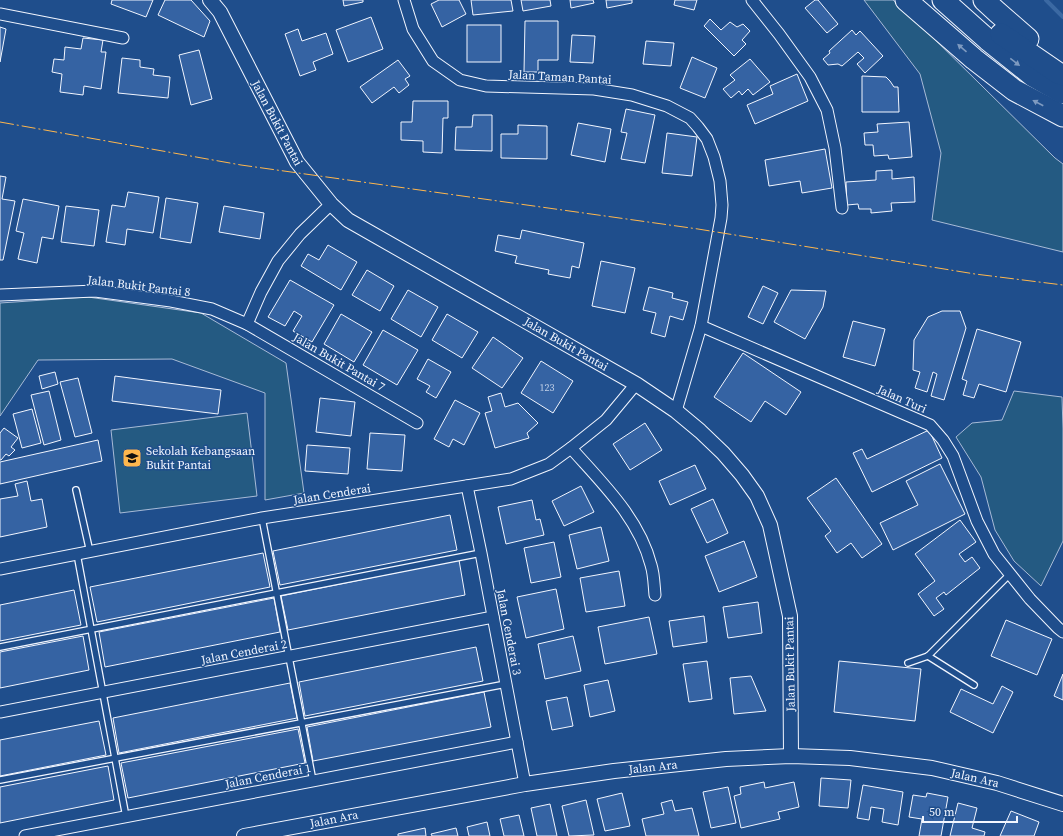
<svg xmlns="http://www.w3.org/2000/svg" width="1063" height="836" font-family="'Source Serif 4',serif">
<rect width="100%" height="100%" fill="#1f4e8c"/>
<g fill="#245a82" stroke="#a8bbd7">
<path d="M864,0h29l15,13 147,145 8,6v88l-131,-32 9,-67 -21,-79z"/>
<path d="M88,297l113,16 85,50 18,130 -39,7v-107l-93,-34 -134,1 -38,56v-113z"/>
<path d="M1014,391l48,6 1,32v112l-22,45 -27,-25 -19,-31 -14,-53 -25,-40 16,-14 30,-3z"/>
<path d="M247,413l10,83 -137,17 -9,-83z"/>
</g>
<g fill="none" stroke-linecap="round" stroke-linejoin="round">
<path stroke="#3b69a3" stroke-width="4" d="M1046,0l17,17"/>
</g>
<g fill="#3563a3" stroke="#f2f6ff">
<path d="M112,0h41l-7,17 -35,-13z"/>
<path d="M165,0h26l19,21 -6,16 -46,-22z"/>
<path d="M343,0h20v2l-19,4z"/>
<path d="M439,0h20l7,14 -24,13 -11,-23z"/>
<path d="M471,0h40l2,11 -40,4z"/>
<path d="M521,0h29l1,6 -28,5z"/>
<path d="M570,0h23l1,3 -23,5z"/>
<path d="M606,0h26v3l-25,5z"/>
<path d="M675,0h22l-3,10 -20,-5z"/>
<path d="M815,0h3l20,24 -11,9 -22,-25z"/>
<path d="M371,17l12,32 -35,13 -12,-32z"/>
<path d="M710,19l11,11 9,-8 7,5 6,-3 7,7 -8,9 4,4 -12,12 -30,-30z"/>
<path d="M525,21h33v39h-20v12h-14z"/>
<rect x="467" y="25" width="34" height="37"/>
<path d="M0,27l6,2 -6,33z"/>
<path d="M298,29l4,12 24,-8 7,21 -20,8 3,8 -16,6 -15,-42z"/>
<path d="M852,30l4,5 4,-4 23,25 -18,17 -8,-9 7,-6 -6,-6 -16,14 -4,-2 -10,1 -5,-6 7,-6 -1,-2z"/>
<path d="M572,35l23,1 -2,27 -23,-1z"/>
<path d="M83,38l20,2 -2,12h5l-5,37 -17,-3 -1,9 -23,-3 2,-18 -10,-2 2,-13 10,1 1,-13 16,2z"/>
<path d="M646,41l28,2 -3,23 -28,-2z"/>
<path d="M199,50l13,49 -21,6 -12,-50z"/>
<path d="M692,57l25,11 -12,30 -25,-10z"/>
<path d="M122,58l18,2v7l14,2 -1,6 17,2 -2,21 -50,-5z"/>
<path d="M750,59l20,23 -17,13 -5,-6 -6,6 -3,-4 -8,7 -8,-9 12,-9 -5,-5z"/>
<path d="M398,60l12,16 -5,3 4,6 -10,8 -5,-6 -22,16 -12,-16z"/>
<path d="M797,74l11,27 -53,23 -8,-19 26,-11 -3,-8z"/>
<path d="M862,76l24,1 4,4 4,6h4l1,25h-37z"/>
<path d="M413,101h35v17h-5l-1,35 -19,-1v-11l-22,-1v-18h11z"/>
<path d="M626,109l29,6 -10,48 -24,-4 6,-26 -6,-1z"/>
<path d="M473,115h19v36l-37,-1 1,-23h16z"/>
<path d="M909,122l3,35 -23,2 -1,-4 -14,1 -1,-11h-8l-1,-12 14,-1 -1,-8z"/>
<path d="M578,123l33,6 -6,33 -34,-7z"/>
<path d="M518,125l29,1v33l-46,-1v-24h17z"/>
<path d="M667,133l30,4 -5,39 -30,-3z"/>
<path d="M825,149l7,39 -30,5 -2,-12 -31,5 -4,-26z"/>
<path d="M892,170v9l22,-2 1,25 -24,1 1,8 -21,2v-4h-12l-1,-5 -11,1 -1,-23 30,-2v-9z"/>
<path d="M0,176l6,1 -4,22 13,2 -12,59h-3z"/>
<path d="M128,192l31,5 -6,36 -26,-4 -2,16 -19,-3 6,-37 13,2z"/>
<path d="M166,198l32,5 -7,40 -31,-5z"/>
<path d="M23,199l36,7 -6,33 -11,-2 -5,26 -19,-4 6,-26 -8,-2z"/>
<path d="M66,206l33,4 -5,36 -33,-4z"/>
<path d="M224,206l40,7 -4,26 -41,-7z"/>
<path d="M522,230l62,13 -5,25 -7,-2 -2,12 -22,-4 1,-4 -34,-7 2,-7 -22,-5 3,-16 22,4z"/>
<path d="M328,245l29,17 -16,28 -40,-24 7,-12 11,6z"/>
<path d="M601,261l34,7 -10,45 -33,-7z"/>
<path d="M367,270l27,16 -14,25 -28,-16z"/>
<path d="M290,280l44,25 -22,37 -19,-11 9,-15 -8,-5 -9,15 -17,-9z"/>
<path d="M763,286l15,7 -15,31 -15,-7z"/>
<path d="M649,287l24,6 -1,5 16,4 -5,18 -13,-4 -5,21 -14,-4 5,-20 -13,-3z"/>
<path d="M408,290l30,17 -17,30 -30,-18z"/>
<path d="M791,290l35,1 -3,16 -18,32 -31,-17z"/>
<path d="M942,311h18l6,17 -22,72 -13,-4 6,-22 -4,-2 -6,20 -12,-4 5,-16 -7,-2 1,-30 14,-23z"/>
<path d="M341,314l31,18 -18,30 -30,-18z"/>
<path d="M447,314l31,18 -16,26 -30,-18z"/>
<path d="M853,321l32,8 -10,37 -32,-9z"/>
<path d="M977,329l44,13 -15,50 -27,-8 -5,14 -11,-3 4,-14 -5,-2z"/>
<path d="M383,330l35,20 -21,35 -34,-20z"/>
<path d="M493,337l30,21 -21,30 -30,-20z"/>
<path d="M743,353l58,39 -15,23 -21,-14 -14,21 -37,-25z"/>
<path d="M428,359l23,13 -15,26 -10,-6 4,-6 -13,-7z"/>
<path d="M541,361l32,20 -20,32 -32,-20z"/>
<path d="M55,372l3,12 -16,5 -3,-13z"/>
<path d="M115,376l106,14 -3,24 -106,-13z"/>
<path d="M78,378l14,55 -17,4 -15,-55z"/>
<path d="M49,391l12,49 -17,5 -13,-50z"/>
<path d="M501,393l4,14 13,-4 20,20 -11,10 2,5 -34,10 -10,-35 7,-2 -4,-14z"/>
<path d="M320,398l35,4 -4,34 -35,-4z"/>
<path d="M455,400l25,13 -16,32 -11,-6 -4,8 -15,-8z"/>
<path d="M32,409l9,34 -19,5 -9,-34z"/>
<path d="M645,423l17,27 -32,20 -17,-26z"/>
<path d="M4,428l14,10 -7,9 4,3 -6,6 -3,-2 -5,6h-1v-27z"/>
<path d="M929,430l13,28 -70,34 -19,-39 9,-4 5,10z"/>
<path d="M370,433l35,2 -3,36 -35,-2z"/>
<path d="M98,440l4,21 -102,23v-22z"/>
<path d="M307,445l43,3 -2,26 -43,-3z"/>
<path d="M940,464l25,50 -72,36 -13,-27 38,-18 -12,-24z"/>
<path d="M695,465l11,24 -36,16 -11,-24z"/>
<path d="M836,478l46,66 -20,14 -11,-15 -14,10 -12,-17 6,-5 -24,-33z"/>
<path d="M27,481l4,20 11,-2 5,28 -47,10v-38l18,-3 -3,-12z"/>
<path d="M581,486l13,26 -30,14 -12,-25z"/>
<path d="M713,499l15,34 -21,10 -16,-34z"/>
<path d="M532,500l4,20 4,-1 4,16 -38,9 -8,-37z"/>
<path d="M450,515l7,35 -177,35 -7,-34z"/>
<path d="M960,520l16,22 -17,12 6,8 7,-5 8,11 -34,27 -2,-3 -8,6 8,11 -10,7 -16,-22 17,-13 -20,-27z"/>
<path d="M601,527l8,34 -32,8 -8,-34z"/>
<path d="M744,541l13,36 -38,15 -14,-36z"/>
<path d="M554,542l7,35 -30,6 -7,-35z"/>
<path d="M263,553l7,34 -173,35 -7,-35z"/>
<path d="M459,560l6,35 -177,35 -7,-34z"/>
<path d="M619,571l6,35 -39,6 -6,-34z"/>
<path d="M556,589l8,40 -38,9 -9,-41z"/>
<path d="M74,590l7,35 -81,16v-36z"/>
<path d="M274,598l6,34 -175,35 -6,-35z"/>
<path d="M758,602l4,31 -34,5 -5,-31z"/>
<path d="M704,616l3,26 -34,5 -4,-26z"/>
<path d="M649,617l8,37 -52,10 -7,-37z"/>
<path d="M1006,620l46,19 -15,36 -46,-19z"/>
<path d="M83,636l6,34 -89,18v-36z"/>
<path d="M573,636l8,35 -36,8 -7,-35z"/>
<path d="M476,647l7,34 -178,35 -6,-34z"/>
<path d="M707,661l5,38 -23,3 -6,-38z"/>
<path d="M839,661l82,8 -6,52 -81,-9z"/>
<path d="M1063,674v26l-9,-4z"/>
<path d="M751,676l15,35 -32,3 -4,-36z"/>
<path d="M608,680l7,31 -25,6 -6,-32z"/>
<path d="M290,683l7,35 -178,35 -6,-35z"/>
<path d="M1002,686l11,6 -20,41 -43,-21 11,-23 32,15z"/>
<path d="M484,692l7,35 -178,34 -6,-34z"/>
<path d="M567,697l6,29 -21,4 -6,-29z"/>
<path d="M99,721l7,34 -106,21v-36z"/>
<path d="M298,729l7,34 -177,35 -7,-35z"/>
<path d="M108,766l6,34 -114,23v-36z"/>
<path d="M821,778l30,2 -3,28 -29,-2z"/>
<path d="M764,782l1,6 29,-6 5,25 -21,5 2,7 -39,9 -7,-32 7,-2 -1,-7z"/>
<path d="M863,785l40,7 -5,33 -16,-3 2,-13 -13,-2 -2,13 -12,-2z"/>
<path d="M728,787l8,36 -25,5 -8,-36z"/>
<path d="M622,793l8,33 -25,5 -8,-32z"/>
<path d="M927,793l21,4 -7,39h-22l3,-17 -13,-2 4,-22 13,2z"/>
<path d="M586,800l8,35 -25,1 -7,-30z"/>
<path d="M672,800l3,11 17,-3 7,28h-53l-4,-17 22,-5 -3,-11z"/>
<path d="M958,803l19,5 -5,20 13,4 -1,4h-34z"/>
<path d="M550,804l7,32h-20l-6,-28z"/>
<path d="M1011,811l28,11 -5,14h-34z"/>
<path d="M519,815l5,21h-20l-4,-17z"/>
<path d="M487,822l3,14h-21l-2,-9z"/>
<path d="M425,828l1,8h-28v-2z"/>
<path d="M456,828l2,8h-26l-1,-2z"/>
</g>
<g fill="none" stroke-linecap="round" stroke-linejoin="round">
<defs>
<g id="service">
<path d="M76,490l14,62"/>
<path d="M262,518l51,263"/>
<path d="M77,554l49,263"/>
<path d="M0,647l481,-94"/>
<path d="M928,656l46,29"/>
<path d="M908,663l20,-7 81,-81"/>
<path d="M0,780l506,-96"/>
</g>
<g id="minor">
<path d="M404,0l9,29 20,32 27,19 26,6 108,3 38,6 35,11 23,12 8,9 9,12 7,18 6,24 2,24 -1,13 -20,108 -25,85"/>
<path d="M752,0l27,34 31,43 17,33 8,38 7,60"/>
<path d="M0,14l123,24"/>
<path d="M0,295l95,-4 76,10 41,8 35,15 170,99"/>
<path d="M247,324l14,-32 17,-31 22,-27 31,-30"/>
<path d="M701,326l229,99 13,15 10,16 24,65 17,33 36,45 28,29 5,4"/>
<path d="M571,448c31,35 68,70 80,117 3,9 3,20 4,30"/>
<path d="M467,486l14,67 44,231"/>
<path d="M0,569l262,-51 249,-39 38,-15 22,-16 35,-28 30,-36"/>
<path d="M0,712l493,-95"/>
<path d="M25,836l492,-94"/>
</g>
<g id="tertiary">
<path d="M210,0l10,12 77,150 34,42 17,16 288,164 40,27 24,20 23,22 19,22 15,21 13,29 20,91 1,140"/>
<path d="M244,836l281,-52 89,-13 112,-12 65,-3 59,2 82,10 65,15 66,21"/>
</g>
<g id="motorway">
<path d="M906,0l68,59 40,31 49,26"/>
<path d="M943,0l45,40 45,36 30,17"/>
<path d="M984,0l13,12 31,27"/>
<path d="M1001,34l57,39 5,2"/>
</g>
</defs>
<use href="#service" stroke="#f2f6ff" stroke-width="8"/>
<use href="#minor" stroke="#f2f6ff" stroke-width="13"/>
<use href="#tertiary" stroke="#f2f6ff" stroke-width="16"/>
<use href="#motorway" stroke="#f2f6ff" stroke-width="23"/>
<use href="#service" stroke="#1f4e8c" stroke-width="5.5"/>
<use href="#minor" stroke="#1f4e8c" stroke-width="11"/>
<use href="#tertiary" stroke="#1f4e8c" stroke-width="14"/>
<use href="#motorway" stroke="#1f4e8c" stroke-width="21"/>
<path stroke="#ffb74d" stroke-width="1" stroke-dasharray="14 3 2 3" stroke-linecap="butt" d="M0,122l241,43 457,64 277,45 88,11"/>
</g>
<defs><path id="oneway-solid" d="M-6-.8H1V-3.2L6.5 0L1 3.2V.8H-6Z"/></defs>
<g fill="#7e9ac0">
<use href="#oneway-solid" transform="translate(962 48) rotate(-139)"/>
<use href="#oneway-solid" transform="translate(1015 62) rotate(38)"/>
<use href="#oneway-solid" transform="translate(1038 103) rotate(-152)"/>
</g>
<defs>
<symbol id="school-square" viewBox="-11 -11 22 22"><rect x="-9" y="-9" width="18" height="18" rx="4" fill="#ffb74d" stroke="#1f4e8c"/><path d="M0-5L7-2L0 1L-7-2ZM-4 1L0 2.5L4 1V4Q0 6-4 4Z" fill="#111"/></symbol>
</defs>
<g fill-rule="evenodd">
<use href="#school-square" x="121" y="447" width="22" height="22"/>
</g>
<g text-anchor="middle" stroke-width="3" stroke-linejoin="round" paint-order="stroke">
<g font-size="10" fill="#c3d1e8">
<text x="547" y="391">123</text>
</g>
<g font-size="12" fill="#f2f6ff" stroke="#1f4e8c">
<text transform="translate(560 77) rotate(3)" y="4">Jalan Taman Pantai</text>
<text transform="translate(277 123) rotate(62)" y="4">Jalan Bukit Pantai</text>
<text transform="translate(139 286) rotate(7)" y="4">Jalan Bukit Pantai 8</text>
<text transform="translate(566 344) rotate(30)" y="4">Jalan Bukit Pantai</text>
<text transform="translate(339 362) rotate(30)" y="4">Jalan Bukit Pantai 7</text>
<text transform="translate(902 399) rotate(24)" y="4">Jalan Turi</text>
<text transform="translate(332 494) rotate(-9)" y="4">Jalan Cenderai</text>
<text transform="translate(509 632) rotate(79)" y="4">Jalan Cenderai 3</text>
<text transform="translate(244 652) rotate(-11)" y="4">Jalan Cenderai 2</text>
<text transform="translate(790 664) rotate(-91)" y="4">Jalan Bukit Pantai</text>
<text transform="translate(653 767) rotate(-6)" y="4">Jalan Ara</text>
<text transform="translate(268 776) rotate(-11)" y="4">Jalan Cenderai 1</text>
<text transform="translate(975 778) rotate(13)" y="4">Jalan Ara</text>
<text transform="translate(334 819) rotate(-11)" y="4">Jalan Ara</text>
</g>
<g font-size="12" fill="#f2f6ff" stroke="#1f4e8c" text-anchor="start">
<text x="146" y="455">Sekolah Kebangsaan<tspan x="146" dy="14">Bukit Pantai</tspan></text>
</g>
</g>
<path d="M923 816v6h94v-6" fill="none" stroke="#f2f6ff" stroke-width="2"/>
<text x="929" y="816" font-size="12" fill="#f2f6ff" stroke="#1f4e8c" stroke-width="3" paint-order="stroke">50 m</text>
</svg>
